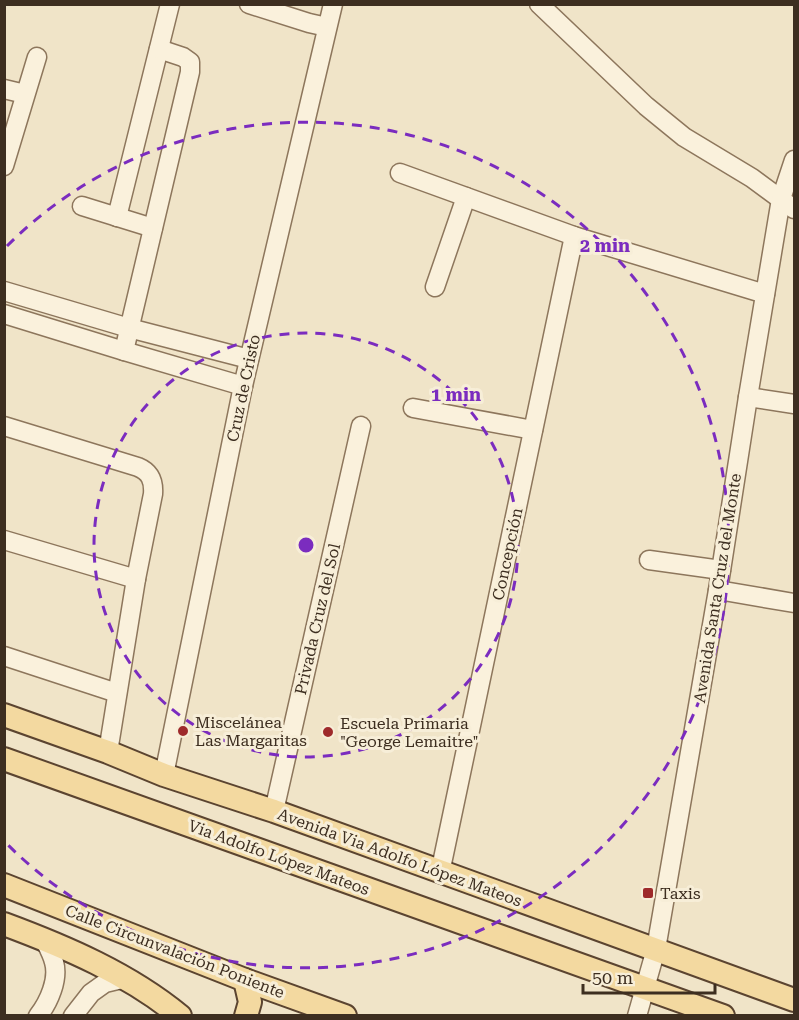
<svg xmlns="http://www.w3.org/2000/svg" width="799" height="1020" font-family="'Roboto Serif',serif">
<rect width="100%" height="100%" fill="#f0e4c8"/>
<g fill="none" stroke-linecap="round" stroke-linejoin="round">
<defs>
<g id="minor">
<path d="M249,4l60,19 18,4"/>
<path d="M539,4l107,102 38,31 68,41 42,31"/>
<path d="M4,89l21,5"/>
<path d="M4,166l33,-109"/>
<path d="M400,173l174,63 191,58"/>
<path d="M82,206l71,22"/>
<path d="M117,217l53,-213"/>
<path d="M435,287l31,-90"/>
<path d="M4,291l125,37 120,31"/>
<path d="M4,314l120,37 119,35"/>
<path d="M124,351l66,-279v-10l-7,-5 -24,-8"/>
<path d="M748,397l46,7"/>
<path d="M413,408l120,22"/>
<path d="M4,426l134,41c12,5 16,13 15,27l-17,85 -28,173"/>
<path d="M4,540l132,39"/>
<path d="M649,560l72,10"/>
<path d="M718,590l76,13"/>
<path d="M4,656l113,37"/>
<path d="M164,775l79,-389 90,-382"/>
<path d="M274,811l87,-385"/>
<path d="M440,873l134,-637"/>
<path d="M38,1016c11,-14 21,-37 16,-54 -2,-8 -6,-15 -10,-23"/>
<path d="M73,1016l18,-23 14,-10 21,-5"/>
<path d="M637,1016l19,-67 62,-359 30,-193 33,-198 13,-39"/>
</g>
<g id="major">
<path d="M4,715l104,37 56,23 110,36 520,189"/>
<path d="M4,759l719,257"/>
<path d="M4,885l241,95 100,36"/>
<path d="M4,924c62,23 125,50 176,92"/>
<path d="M245,980l5,22 -4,14"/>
</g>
</defs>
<use href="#minor" stroke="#8d765c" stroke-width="21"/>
<use href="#major" stroke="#5b4430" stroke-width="26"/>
<use href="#minor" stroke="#faf1dc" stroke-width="18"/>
<use href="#major" stroke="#f3d9a0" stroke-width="22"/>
</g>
<g fill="none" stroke="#7b2cbf" stroke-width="3" stroke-dasharray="10 8">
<circle cx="306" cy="545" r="212"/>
<path d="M7 246A423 423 0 1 1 7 844"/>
</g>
<g fill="#9e2a2b" stroke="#f7eed8" stroke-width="2">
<circle cx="183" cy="731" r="6"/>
<circle cx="328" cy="732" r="6"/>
<rect x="642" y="887" width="12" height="12" rx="3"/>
</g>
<g text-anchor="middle" stroke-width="6" stroke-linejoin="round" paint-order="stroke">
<g font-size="16" fill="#3d2e20" stroke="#f7eed8">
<text transform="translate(243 388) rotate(-78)" y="6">Cruz de Cristo</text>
<text transform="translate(507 554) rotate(-78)" y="6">Concepción</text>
<text transform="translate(717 588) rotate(-81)" y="6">Avenida Santa Cruz del Monte</text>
<text transform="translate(317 619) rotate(-77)" y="6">Privada Cruz del Sol</text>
<text transform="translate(279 857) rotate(20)" y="6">Via Adolfo López Mateos</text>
<text transform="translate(400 857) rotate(20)" y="6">Avenida Via Adolfo López Mateos</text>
<text transform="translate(175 951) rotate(21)" y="6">Calle Circunvalación Poniente</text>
</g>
<g font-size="16" fill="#3d2e20" stroke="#f7eed8" text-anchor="start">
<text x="195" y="728">Miscelánea<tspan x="195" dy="18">Las Margaritas</tspan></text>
<text x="340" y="729">Escuela Primaria<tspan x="340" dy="18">"George Lemaitre"</tspan></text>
<text x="660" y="899">Taxis</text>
</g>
</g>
<circle cx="306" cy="545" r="9" fill="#7b2cbf" stroke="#f7eed8" stroke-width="3"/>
<g font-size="18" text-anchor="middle" font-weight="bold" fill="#7b2cbf" stroke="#f7eed8" stroke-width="6" stroke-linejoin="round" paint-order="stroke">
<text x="605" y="252">2 min</text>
<text x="456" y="401">1 min</text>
</g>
<rect width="799" height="1020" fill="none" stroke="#3d2e20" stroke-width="12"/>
<path d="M583 984v9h132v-9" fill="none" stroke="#3d2e20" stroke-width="3"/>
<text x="592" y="984" font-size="18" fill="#3d2e20" stroke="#f7eed8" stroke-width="4.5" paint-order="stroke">50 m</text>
</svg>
